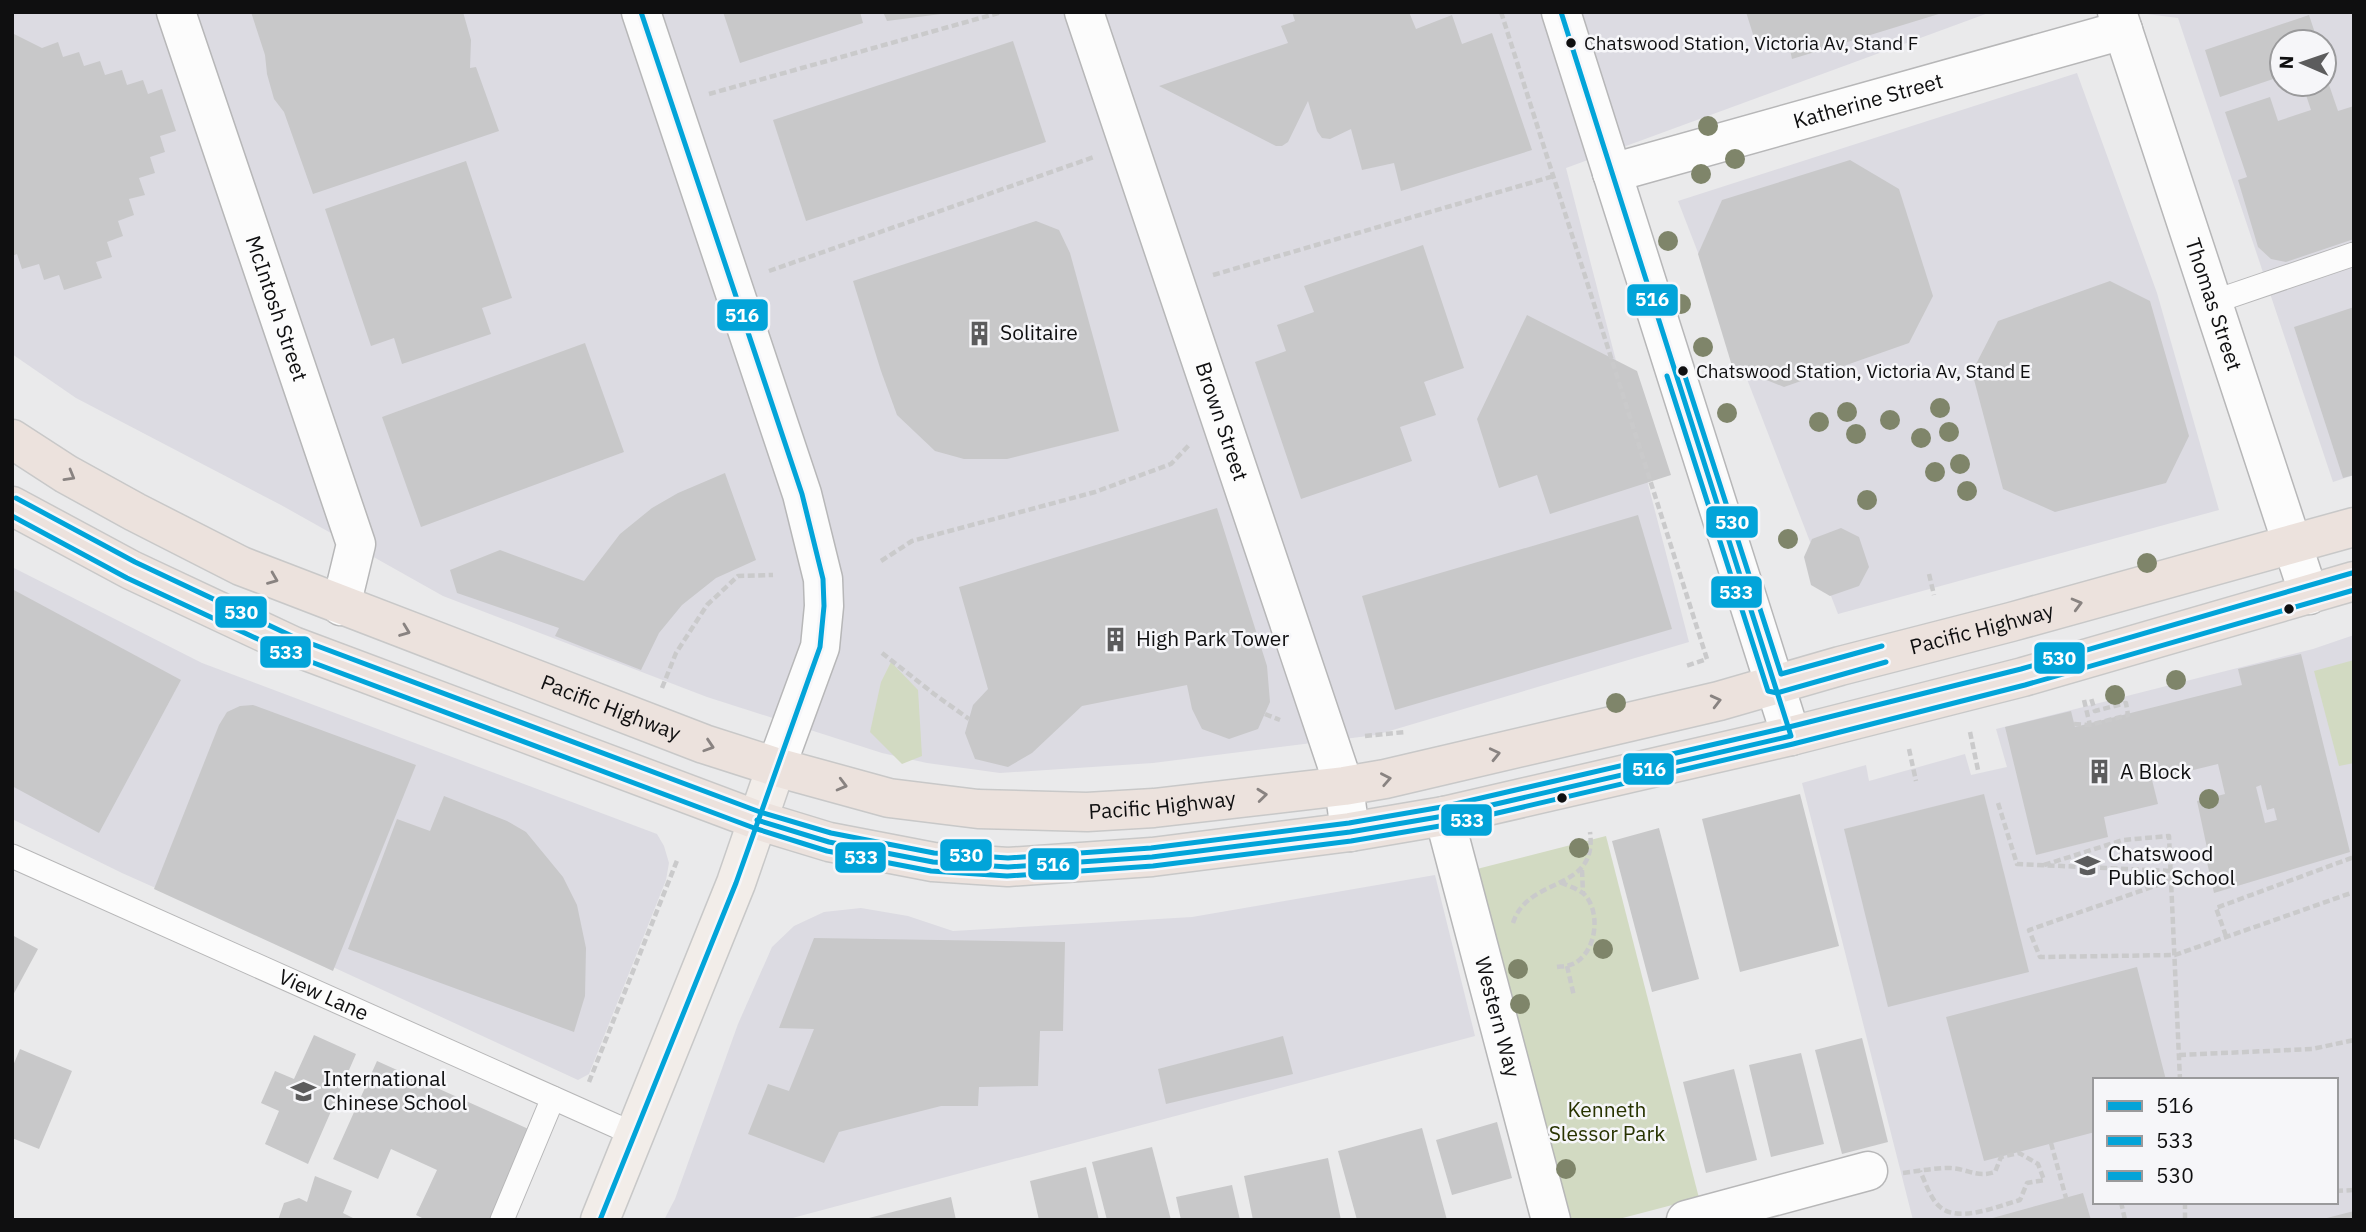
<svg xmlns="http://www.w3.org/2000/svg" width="2366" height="1232" font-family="'IBM Plex Sans',sans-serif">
<rect width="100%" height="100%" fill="#eaeaeb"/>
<g fill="#dcdbe2" fill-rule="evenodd">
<path d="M12,12h1979l-425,156 123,474 -313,93 -223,28 -153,10 -73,-10 -45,-10 -175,-56 -264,-101 -162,-91 -205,-107 -64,-44z"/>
<path d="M2131,12h223v463l-21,7 -155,-464zM2282,42h42v42h-42z"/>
<path d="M2077,73l80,220 62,217 -381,104 -160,-413z"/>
<path d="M12,567l190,96 455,171 7,12 5,17 -3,17 -77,194 -11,6 -243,-112 -213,-95 -110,-54z"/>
<path d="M2354,635v585h-441l-111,-437 64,-18 3,16 96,-27 6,21 36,-8 -11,-38 317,-80zM2095,1080h241v122h-241z"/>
<path d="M1435,875l40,161 -690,184h-121l11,-21 63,-175 34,-77 22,-21 30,-14 37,-4 47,8 45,15 138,-8 101,-6z"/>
</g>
<g fill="#d2dac2">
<path d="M2354,660v103l-15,3 -25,-95z"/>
<path d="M891,662l27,28 4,66 -20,8 -32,-32 11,-50z"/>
<path d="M1606,836l93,362 -84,22h-56l-90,-349z"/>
</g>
<g fill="#c8c8c9" fill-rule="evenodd">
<path d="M251,12h212l8,28 -1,28 6,-1 23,64 -186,63 -29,-82 -10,-13 -7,-25 -2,-19z"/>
<path d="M723,12h137l3,11 -123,40z"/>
<path d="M883,12h58v2l-54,7z"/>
<path d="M1292,12h117l7,17 36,-14 10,29 30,-11 40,117 -131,41 -7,-28 -32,7 -11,-41 -21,10 -8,-1 -5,-7 -9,-30 -20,41 -6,4h-6l-117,-60 129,-43 -7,-17 14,-5z"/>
<path d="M1746,12h196v1l-150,46 -5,-23 -30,11z"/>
<path d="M2309,15l9,27h-36v34l-62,21 -15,-47z"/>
<path d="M12,33l30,15 16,-6 5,15 16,-5 5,14 16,-5 5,14 17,-5 5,15 16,-5 5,14 14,-5 14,42 -16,5 5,16 -15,5 5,16 -16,5 6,17 -16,4 5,16 -16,6 5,15 -16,6 5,15 -16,5 6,16 -38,12 -5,-15 -15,5 -5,-16 -17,5 -5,-15 -5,2z"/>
<path d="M1013,41l33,101 -240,79 -33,-101z"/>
<path d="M2327,79l11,32 16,-5v133l-68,23 -15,-3 -13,-12 -20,-67 9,-3 -22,-65 45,-15 8,24 33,-11 -8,-24 21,-2v-4z"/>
<path d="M1850,160l49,29 34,107 -24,47 -125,44 -52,-21 -34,-112 24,-54z"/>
<path d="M466,161l46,137 -30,10 9,26 -89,30 -8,-26 -23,8 -46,-137z"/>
<path d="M1036,221l23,9 11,23 49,178 -112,28h-43l-29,-8 -38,-36 -16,-44 -28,-90z"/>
<path d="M1423,245l41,123 -40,14 12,33 -36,12 12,34 -111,38 -46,-137 31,-11 -9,-26 37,-13 -10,-26z"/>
<path d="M2110,281l40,20 39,135 -23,47 -111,29 -52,-23 -31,-117 26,-51z"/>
<path d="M2354,307v168l-11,3 -49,-151z"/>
<path d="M1527,315l110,56 34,104 -121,39 -13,-39 -38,13 -22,-69z"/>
<path d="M585,343l39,109 -203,75 -39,-110z"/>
<path d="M725,473l31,87 -40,18 -34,27 -23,28 -18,37 -86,-34 4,-8 -102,-35 -7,-23 50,-20 84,31 36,-47 32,-26 26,-15z"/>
<path d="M1217,508l50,158 3,36 -12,27 -29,10 -27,-10 -10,-20 -5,-24 -105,21 -50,47 -24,14 -33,-8 -10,-26 8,-28 15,-16 -29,-102z"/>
<path d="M1638,515l34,114 -277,81 -33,-114z"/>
<path d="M1841,528l18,9 10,30 -10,19 -29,10 -19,-11 -7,-28 8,-18z"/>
<path d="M12,589l169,91 -82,153 -87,-47z"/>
<path d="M2301,654l49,198 -136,41 -10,-44 3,-1 -10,-47 28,-7 -7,-30 -66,16 6,24 -54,13 4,20 -72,18 -31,-128 66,-16 4,16 167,-42 -4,-16zM2261,785l6,25 7,-2 3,12 -12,3 -9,-36z"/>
<path d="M253,705l163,60 -83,206 -179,-82 65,-164 8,-13 13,-6z"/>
<path d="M1800,794l39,152 -99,26 -38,-153z"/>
<path d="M1984,794l45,178 -141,35 -44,-178z"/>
<path d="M444,796l63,25 19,11 37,45 14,28 9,43 -1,48 -11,36 -226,-83 49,-130 33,12z"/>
<path d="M1659,828l40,151 -47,13 -40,-151z"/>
<path d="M12,935l26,14 -26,48z"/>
<path d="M814,938l251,4 -2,89h-23l-2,55 -59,1 -1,19h-37l-102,26 -15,31 -76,-29 20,-50 21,7 25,-62 -35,-1z"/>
<path d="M2137,967l29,113h-71v52l-111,29 -38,-144z"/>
<path d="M314,1035l42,19 -48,110 -43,-20 14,-33 -18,-8 14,-32 19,8z"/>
<path d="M1283,1036l10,38 -127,30 -8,-35z"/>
<path d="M1862,1038l26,104 -46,12 -27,-104z"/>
<path d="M20,1049l52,22 -33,78 -27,-11v-70z"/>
<path d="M1801,1053l23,91 -53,13 -22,-92z"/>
<path d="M377,1061l158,71 -39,88h-70l-10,-5 21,-45 -46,-21 -13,30 -45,-20z"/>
<path d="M1734,1069l23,91 -51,13 -23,-91z"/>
<path d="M1497,1122l15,56 -60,17 -16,-55z"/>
<path d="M1422,1128l25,92h-90l-19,-69z"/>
<path d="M1152,1147l19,73h-64l-15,-58z"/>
<path d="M1328,1158l13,62h-88l-9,-44z"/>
<path d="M1086,1167l13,53h-60l-9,-39z"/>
<path d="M315,1176l37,15 -9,22 14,7h-79l6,-17 15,-5 8,4z"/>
<path d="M1232,1185l8,35h-59l-5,-23z"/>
<path d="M2083,1193l8,27h-102v-1z"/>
<path d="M951,1197l5,23h-91v-1z"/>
<path d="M2354,1211v9h-31v-1z"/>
</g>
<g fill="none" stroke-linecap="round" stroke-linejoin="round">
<defs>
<g id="lane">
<path d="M2213,302l141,-48"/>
<path id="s1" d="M12,856l624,279"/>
<path d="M502,1220l51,-122"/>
</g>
<g id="street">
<path id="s2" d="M176,12l180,532 -15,62"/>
<path d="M641,12l161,482 21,85 1,27 -4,41 -44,120"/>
<path id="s3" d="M1084,12l260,774 6,46"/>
<path d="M1561,12l230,724"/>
<path id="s4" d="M2117,12l192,583"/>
<path id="s5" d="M1612,173l511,-143"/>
<path id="s6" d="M1444,816l107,404"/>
<path d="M1686,1220l182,-49"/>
</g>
<path id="primary" d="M600,1220l136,-337 40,-116"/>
<g id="highway">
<path id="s7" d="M12,439l54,35 69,38 106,54 463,178 72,23 113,31 89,11 109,3 67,-4 190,-22 41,-7 334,-78 121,-35 171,-44 343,-95"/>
<path d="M12,506l119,64 162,76 464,174 72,22 104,20 75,5 144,-10 198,-25 94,-16 347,-80 232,-59 331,-96"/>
</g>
</defs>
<use href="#lane" stroke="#b7b7b8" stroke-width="25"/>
<use href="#street" stroke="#b7b7b8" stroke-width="41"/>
<use href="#primary" stroke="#c8c8c8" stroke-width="41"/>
<use href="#highway" stroke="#c8c8c8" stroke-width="41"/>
<g stroke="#cacacb" stroke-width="4.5" stroke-dasharray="7 3.5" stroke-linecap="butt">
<path d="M1501,12l206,647 -21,7"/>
<path d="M709,94l293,-82"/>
<path d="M769,271l325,-114"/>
<path d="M1213,275l341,-99"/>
<path d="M881,561l31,-20 183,-49 76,-28 19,-20"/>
<path d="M1929,574l5,21"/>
<path d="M882,653l52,41 35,25"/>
<path d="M662,688l14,-35 31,-48 31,-29 35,-1"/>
<path d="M2084,700l6,25"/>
<path d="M1265,714l15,6"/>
<path d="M2074,724l16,1 38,-10 -2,-12 -31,8 -4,-13"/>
<path d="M1970,732l8,38"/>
<path d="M1365,736l40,-4"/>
<path d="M1909,749l7,32"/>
<path d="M1998,803l19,61 155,7"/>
<path d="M2044,865l79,-25 46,-4 11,244"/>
<path d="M1582,870l1,23"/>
<path d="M2172,880l-143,50 11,27 135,-2 179,-63"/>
<path d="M1513,923c15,-48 85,-30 77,-91"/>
<path d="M2226,936l-10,-28 138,-51"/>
<path d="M1567,966l7,30"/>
<path d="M1557,967c8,-1 15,-1 21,-6 19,-14 22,-49 7,-66 -6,-6 -17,-9 -25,-13"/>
<path d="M2179,1055l133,-6 42,-9"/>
<path d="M589,1082l89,-224"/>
<path d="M2051,1143l15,55"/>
<path d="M1903,1173c16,-2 31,-5 47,-5 19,1 26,10 45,4l6,-15 18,-4 19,11 6,16 -17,3 -7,17c-22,6 -63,24 -81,6 -9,-8 -14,-25 -19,-35"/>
<path d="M2336,1191l18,-1"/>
<path d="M2121,1202l4,18"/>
<path d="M2185,1202v18"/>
</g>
<use href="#lane" stroke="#fcfcfc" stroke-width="23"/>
<use href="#street" stroke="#fcfcfc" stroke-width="38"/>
<use href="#primary" stroke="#f2ede9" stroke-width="38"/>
<use href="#highway" stroke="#ece2dd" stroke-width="38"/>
<defs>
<g id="bus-1">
<path d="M757,820l72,22 104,20 75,5 144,-10 198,-25 94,-16 347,-80 -230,-724"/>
<path d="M600,1220l136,-337 84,-236 4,-41 -1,-27 -21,-85 -161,-482"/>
</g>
<g id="bus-2">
<path d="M1667,376l101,315 9,2 109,-31"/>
<path d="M12,516l115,62 163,76 464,174 73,23 104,20 76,5 146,-10 198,-25 95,-16 347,-81 232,-59 329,-95"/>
</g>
<g id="bus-3">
<path d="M1683,370l98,304 101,-28"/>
<path d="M16,498l119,64 161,76 464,174 71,21 103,20 74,5 143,-10 198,-25 93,-16 347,-80 232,-58 331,-96"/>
</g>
</defs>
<use href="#bus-1" stroke="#f6f6f9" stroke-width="10"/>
<use href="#bus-2" stroke="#f6f6f9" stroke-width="10"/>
<use href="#bus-3" stroke="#f6f6f9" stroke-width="10"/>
<use href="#bus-1" stroke="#02a4d9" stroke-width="5"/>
<use href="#bus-2" stroke="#02a4d9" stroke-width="5"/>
<use href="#bus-3" stroke="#02a4d9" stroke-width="5"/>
</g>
<g fill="#7f856a">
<circle cx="1708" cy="126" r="10"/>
<circle cx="1735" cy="159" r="10"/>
<circle cx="1701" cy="174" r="10"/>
<circle cx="1668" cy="241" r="10"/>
<circle cx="1681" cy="304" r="10"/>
<circle cx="1703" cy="347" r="10"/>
<circle cx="1940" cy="408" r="10"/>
<circle cx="1847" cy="412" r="10"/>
<circle cx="1727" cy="413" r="10"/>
<circle cx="1890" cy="420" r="10"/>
<circle cx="1819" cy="422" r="10"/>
<circle cx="1949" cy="432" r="10"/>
<circle cx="1856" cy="434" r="10"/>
<circle cx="1921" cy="438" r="10"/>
<circle cx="1960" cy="464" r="10"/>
<circle cx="1935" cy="472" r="10"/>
<circle cx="1967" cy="491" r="10"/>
<circle cx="1867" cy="500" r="10"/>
<circle cx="1788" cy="539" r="10"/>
<circle cx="2147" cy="563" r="10"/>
<circle cx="2176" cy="680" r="10"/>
<circle cx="2115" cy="695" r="10"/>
<circle cx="1616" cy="703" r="10"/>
<circle cx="2209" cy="799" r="10"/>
<circle cx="1579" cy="848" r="10"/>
<circle cx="1603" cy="949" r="10"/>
<circle cx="1518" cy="969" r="10"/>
<circle cx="1520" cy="1004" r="10"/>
<circle cx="1566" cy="1169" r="10"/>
</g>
<defs><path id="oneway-chevron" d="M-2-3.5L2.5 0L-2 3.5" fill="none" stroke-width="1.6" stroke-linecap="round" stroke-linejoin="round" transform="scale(1.75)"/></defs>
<g stroke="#898381">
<use href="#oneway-chevron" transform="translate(70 476) rotate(30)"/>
<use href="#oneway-chevron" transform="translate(273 579) rotate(22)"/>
<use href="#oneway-chevron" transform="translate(2077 604) rotate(-15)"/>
<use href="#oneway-chevron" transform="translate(405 631) rotate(21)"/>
<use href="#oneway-chevron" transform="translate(1716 701) rotate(-14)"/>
<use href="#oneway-chevron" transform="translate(709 746) rotate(18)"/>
<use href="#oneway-chevron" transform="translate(1495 754) rotate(-13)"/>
<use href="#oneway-chevron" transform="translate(1386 779) rotate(-11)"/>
<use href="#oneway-chevron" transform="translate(842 785) rotate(15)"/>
<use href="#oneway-chevron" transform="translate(1262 795) rotate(-6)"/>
</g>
<defs>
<symbol id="building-bare" viewBox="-9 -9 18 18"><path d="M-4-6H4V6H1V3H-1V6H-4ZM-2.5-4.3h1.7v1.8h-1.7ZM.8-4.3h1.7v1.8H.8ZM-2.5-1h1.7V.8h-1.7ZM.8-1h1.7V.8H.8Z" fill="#5c5c5d" stroke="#f6f6f9" stroke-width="2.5" paint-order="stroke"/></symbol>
<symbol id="school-bare" viewBox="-9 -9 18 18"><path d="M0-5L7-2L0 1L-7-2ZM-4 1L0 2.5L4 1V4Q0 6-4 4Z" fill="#5c5c5d" stroke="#f6f6f9" stroke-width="2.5" paint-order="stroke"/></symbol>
</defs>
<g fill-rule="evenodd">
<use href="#building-bare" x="962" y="316" width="35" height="35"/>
<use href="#building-bare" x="1098" y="622" width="35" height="35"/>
<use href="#building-bare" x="2082" y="754" width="35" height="35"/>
<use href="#school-bare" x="2070" y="848" width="35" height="35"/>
<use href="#school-bare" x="286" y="1074" width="35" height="35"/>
</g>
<g fill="#0f0f10" stroke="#f6f6f9" stroke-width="2.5">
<circle cx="1571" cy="43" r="6"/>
<circle cx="1683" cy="371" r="6"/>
<circle cx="2289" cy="609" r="6"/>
<circle cx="1562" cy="798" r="6"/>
</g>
<g text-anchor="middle" stroke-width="5" stroke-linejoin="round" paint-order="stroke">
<g font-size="19" fill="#0f0f10" stroke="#f6f6f9" text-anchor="start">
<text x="1584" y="50">Chatswood Station, Victoria Av, Stand F</text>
<text x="1696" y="378">Chatswood Station, Victoria Av, Stand E</text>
</g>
<g font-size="21" fill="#0f0f10" stroke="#f6f6f9">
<text dy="7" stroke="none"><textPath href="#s5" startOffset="266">Katherine Street</textPath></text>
<text dy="7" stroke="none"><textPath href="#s4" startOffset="308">Thomas Street</textPath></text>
<text dy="7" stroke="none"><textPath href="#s2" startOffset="313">McIntosh Street</textPath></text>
<text dy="7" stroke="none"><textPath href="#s3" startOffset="432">Brown Street</textPath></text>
<text dy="7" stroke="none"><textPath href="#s7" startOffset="2065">Pacific Highway</textPath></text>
<text dy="7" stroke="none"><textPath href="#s7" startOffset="658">Pacific Highway</textPath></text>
<text dy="7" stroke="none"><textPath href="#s7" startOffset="1225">Pacific Highway</textPath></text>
<text dy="7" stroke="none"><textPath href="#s1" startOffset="341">View Lane</textPath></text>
<text dy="7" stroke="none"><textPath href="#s6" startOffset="208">Western Way</textPath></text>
</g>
<g font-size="21" fill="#0f0f10" stroke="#f6f6f9" text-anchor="start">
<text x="1000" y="340">Solitaire</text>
<text x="1136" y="646">High Park Tower</text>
<text x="2120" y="779">A Block</text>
<text x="2108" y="861">Chatswood<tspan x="2108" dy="24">Public School</tspan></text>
<text x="323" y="1086">International<tspan x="323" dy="24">Chinese School</tspan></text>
</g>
<g font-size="21" fill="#283300" stroke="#f6f6f9">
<text x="1607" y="1117">Kenneth<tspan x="1607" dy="24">Slessor Park</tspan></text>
</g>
</g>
<g stroke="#f6f6f9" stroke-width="2.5">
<rect x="1626" y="283" width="53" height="34" rx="7" fill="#02a4d9"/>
<rect x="716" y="298" width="53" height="34" rx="7" fill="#02a4d9"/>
<rect x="1705" y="505" width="54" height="34" rx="7" fill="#02a4d9"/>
<rect x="1710" y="575" width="53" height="34" rx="7" fill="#02a4d9"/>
<rect x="214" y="595" width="54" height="34" rx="7" fill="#02a4d9"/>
<rect x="259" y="635" width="53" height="34" rx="7" fill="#02a4d9"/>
<rect x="2033" y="641" width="53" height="34" rx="7" fill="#02a4d9"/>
<rect x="1622" y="752" width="53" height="34" rx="7" fill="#02a4d9"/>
<rect x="1440" y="803" width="53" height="34" rx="7" fill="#02a4d9"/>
<rect x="939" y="838" width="54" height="34" rx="7" fill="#02a4d9"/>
<rect x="834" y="841" width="53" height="33" rx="7" fill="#02a4d9"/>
<rect x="1027" y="847" width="53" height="34" rx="7" fill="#02a4d9"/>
</g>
<g font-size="19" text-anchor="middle" font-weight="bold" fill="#fff">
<text x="1652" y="306">516</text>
<text x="742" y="322">516</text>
<text x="1732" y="529">530</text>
<text x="1736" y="599">533</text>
<text x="241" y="619">530</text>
<text x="286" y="659">533</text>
<text x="2059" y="665">530</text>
<text x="1649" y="776">516</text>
<text x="1467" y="827">533</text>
<text x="966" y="862">530</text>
<text x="861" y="864">533</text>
<text x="1053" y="871">516</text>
</g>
<rect width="2366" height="1232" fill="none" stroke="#0f0f10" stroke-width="28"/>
<rect x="2093" y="1078" width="245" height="126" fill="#f6f6f9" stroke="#9a9a9c" stroke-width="2"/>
<rect x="2107" y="1101" width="35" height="10" fill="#02a4d9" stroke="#9a9a9c" stroke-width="2"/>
<text x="2156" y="1113" font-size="21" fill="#0f0f10">516</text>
<rect x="2107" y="1136" width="35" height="10" fill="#02a4d9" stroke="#9a9a9c" stroke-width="2"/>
<text x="2156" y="1148" font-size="21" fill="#0f0f10">533</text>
<rect x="2107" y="1171" width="35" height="10" fill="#02a4d9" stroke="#9a9a9c" stroke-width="2"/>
<text x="2156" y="1183" font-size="21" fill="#0f0f10">530</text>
<g transform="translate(2303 63) rotate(272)"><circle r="33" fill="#f6f6f9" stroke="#9a9a9c" stroke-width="2"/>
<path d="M0-5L12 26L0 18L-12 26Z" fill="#5c5c5d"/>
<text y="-10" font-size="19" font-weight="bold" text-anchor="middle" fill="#0f0f10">N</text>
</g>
</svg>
